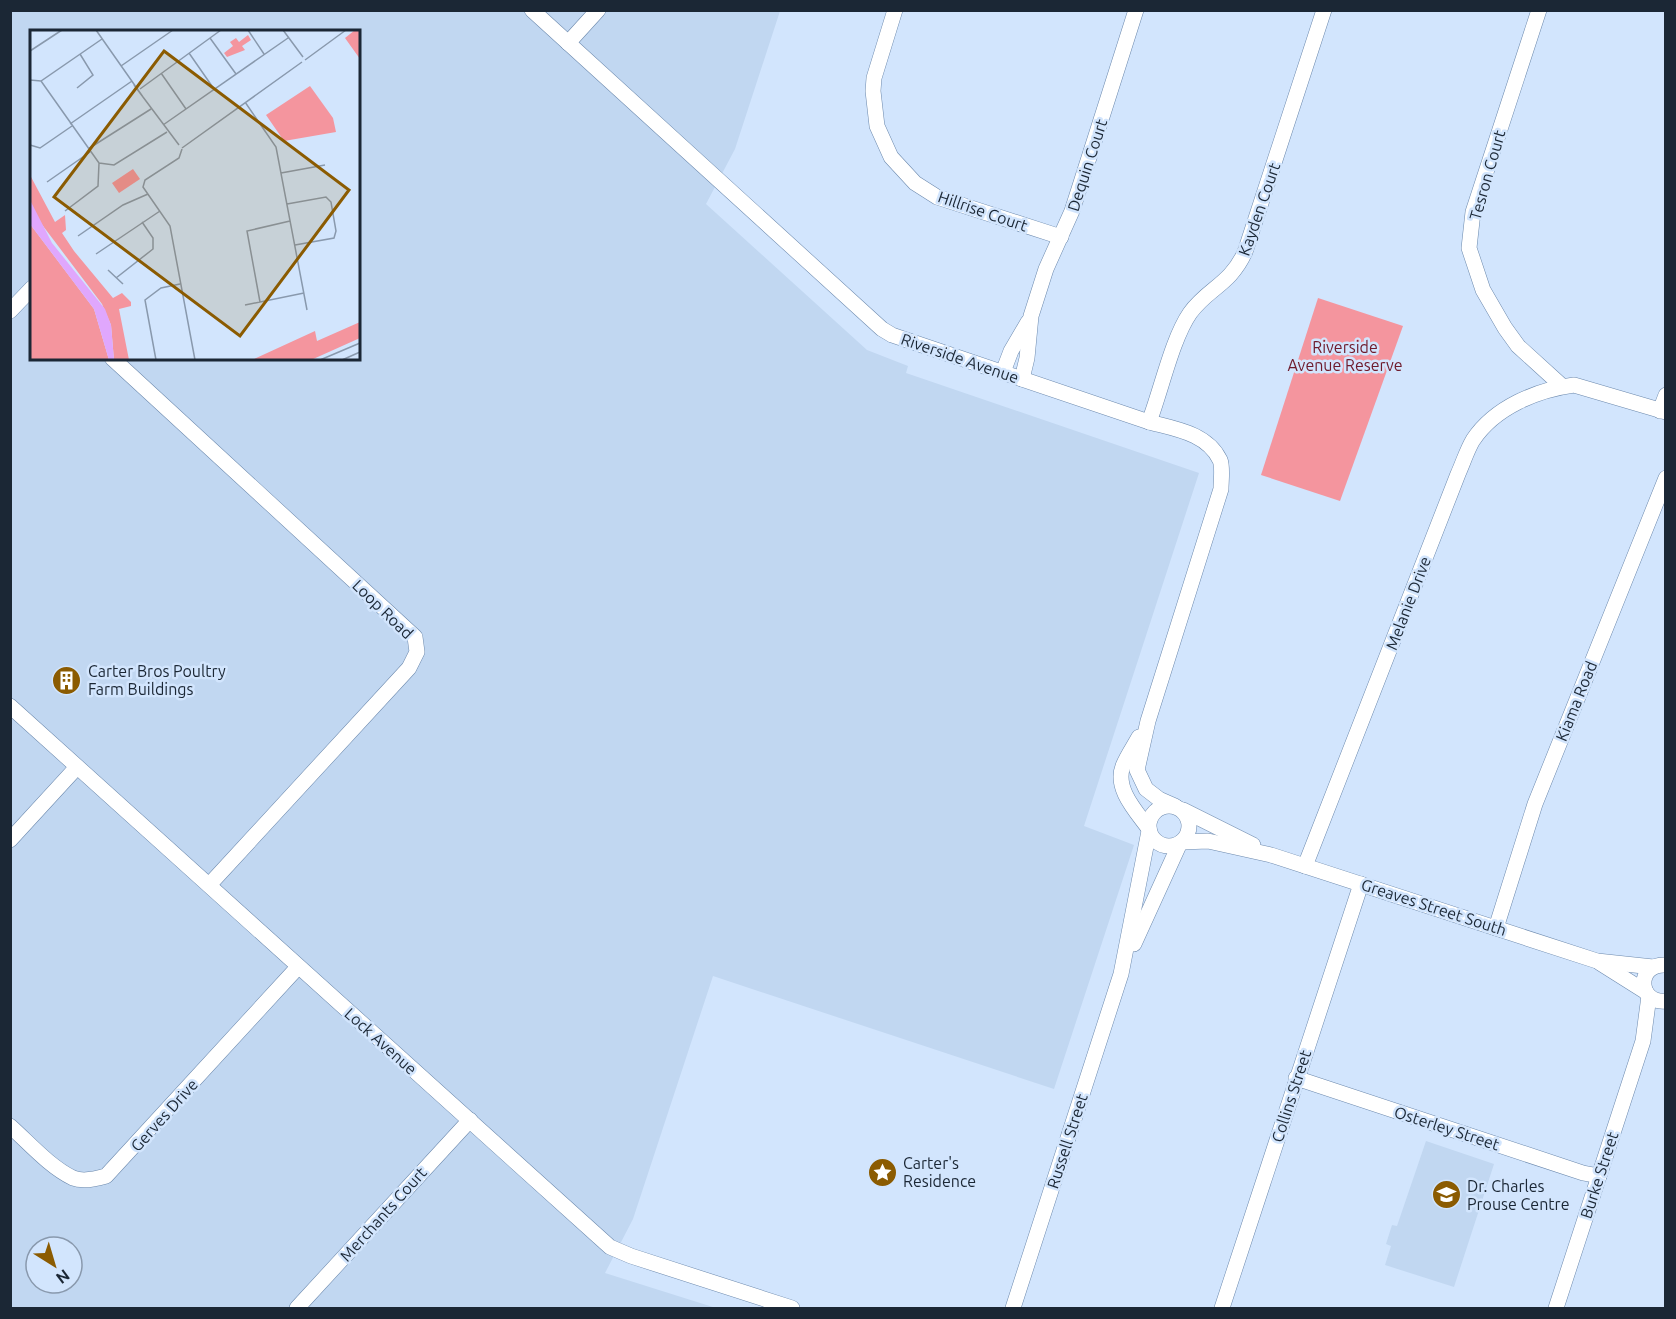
<svg xmlns="http://www.w3.org/2000/svg" width="1676" height="1319" font-family="Ubuntu,sans-serif">
<rect width="100%" height="100%" fill="#d2e5fd"/>
<g fill="#c1d7f1" fill-rule="evenodd">
<path d="M10,11h770l-45,138 -29,55 161,146 41,16 -2,7 293,100 -115,353 50,19 -80,244 -341,-113 -80,243 -28,54 111,35h-705zM32,32h326v326h-326zM36,1247h36v36h-36z"/>
<path d="M1426,1141l68,23 -40,123 -69,-22 6,-19 -5,-2 6,-19 5,1z"/>
</g>
<path fill="#f4959e" d="M1318,298l85,28 -63,175 -79,-26z"/>
<g fill="none" stroke-linecap="round" stroke-linejoin="round">
<defs>
<g id="minor">
<path d="M532,10l350,319 10,6 257,87c26,7 58,11 71,38 3,7 1,20 1,29l-73,232 -11,49 9,19 13,10 16,7"/>
<path d="M895,10l-21,68 -1,13 4,35 14,31 24,26 22,14 124,40"/>
<path d="M1539,10l-66,202 -4,36 14,42 22,38 13,18 44,40"/>
<path d="M568,43l30,-33"/>
<path d="M10,311l22,-23"/>
<path d="M112,358l303,279 2,15 -8,16 -199,216"/>
<path d="M1003,372l8,-21 17,-29"/>
<path d="M1022,379l5,-21 4,-42 15,-47 26,-58 64,-201"/>
<path d="M1660,411l6,-16"/>
<path d="M1149,422c12,-31 23,-83 41,-109 18,-25 40,-28 55,-61l79,-242"/>
<path d="M10,706l600,541 21,9 161,52"/>
<path d="M1139,737c-5,9 -12,19 -16,29 -9,23 14,46 26,63"/>
<circle cx="1169" cy="826" r="20"/>
<path d="M1183,810l70,35"/>
<path d="M10,840l67,-73"/>
<path d="M1182,842l26,-1 63,14 326,106 56,6"/>
<path d="M1305,866l153,-392c5,-11 9,-24 15,-34 22,-33 64,-50 101,-55l92,27"/>
<path d="M1496,928l39,-124 131,-326"/>
<path d="M1134,944l46,-101"/>
<path d="M1600,963l46,29"/>
<path d="M1666,965c-30,-2 -29,39 0,36"/>
<path d="M1296,1078l287,95 16,3"/>
<path d="M10,1126c19,17 40,41 63,52 10,4 23,1 33,-2l192,-209"/>
<path d="M297,1308l173,-188"/>
<path d="M1013,1308l108,-334 28,-143"/>
<path d="M1222,1308l139,-424"/>
<path d="M1556,1308l87,-267 6,-45"/>
</g>
</defs>
<use href="#minor" stroke="#6c89ad" stroke-width="16"/>
<use href="#minor" stroke="#fff" stroke-width="15"/>
</g>
<defs>
<symbol id="building-disc" viewBox="-11 -11 22 22"><circle r="9.5" fill="#8b5b01" stroke="#d2e5fd"/><path d="M-4-6H4V6H1V3H-1V6H-4ZM-2.5-4.3h1.7v1.8h-1.7ZM.8-4.3h1.7v1.8H.8ZM-2.5-1h1.7V.8h-1.7ZM.8-1h1.7V.8H.8Z" fill="#fff"/></symbol>
<symbol id="sight-disc" viewBox="-11 -11 22 22"><circle r="9.5" fill="#8b5b01" stroke="#d2e5fd"/><path d="M0-6L1.8-2.2L6-1.7L2.9 1.2L3.7 5.4L0 3.3L-3.7 5.4L-2.9 1.2L-6-1.7L-1.8-2.2Z" fill="#fff"/></symbol>
<symbol id="school-disc" viewBox="-11 -11 22 22"><circle r="9.5" fill="#8b5b01" stroke="#d2e5fd"/><path d="M0-5L7-2L0 1L-7-2ZM-4 1L0 2.5L4 1V4Q0 6-4 4Z" fill="#fff"/></symbol>
</defs>
<g fill-rule="evenodd">
<use href="#building-disc" x="50" y="664" width="33" height="33"/>
<use href="#sight-disc" x="866" y="1156" width="33" height="33"/>
<use href="#school-disc" x="1430" y="1178" width="33" height="33"/>
</g>
<g text-anchor="middle" stroke-width="5" stroke-linejoin="round" paint-order="stroke">
<g font-size="16" fill="#1b2735" stroke="#d2e5fd">
<text transform="translate(1087 165) rotate(-72)" y="6">Dequin Court</text>
<text transform="translate(1487 175) rotate(-74)" y="6">Tesron Court</text>
<text transform="translate(1259 209) rotate(-71)" y="6">Kayden Court</text>
<text transform="translate(983 211) rotate(19)" y="6">Hillrise Court</text>
<text transform="translate(960 358) rotate(19)" y="6">Riverside Avenue</text>
<text transform="translate(1408 603) rotate(-69)" y="6">Melanie Drive</text>
<text transform="translate(383 609) rotate(44)" y="6">Loop Road</text>
<text transform="translate(1576 701) rotate(-68)" y="6">Kiama Road</text>
<text transform="translate(1434 907) rotate(18)" y="6">Greaves Street South</text>
<text transform="translate(381 1041) rotate(42)" y="6">Lock Avenue</text>
<text transform="translate(1291 1096) rotate(-72)" y="6">Collins Street</text>
<text transform="translate(164 1115) rotate(-48)" y="6">Gerves Drive</text>
<text transform="translate(1447 1128) rotate(18)" y="6">Osterley Street</text>
<text transform="translate(1067 1141) rotate(-72)" y="6">Russell Street</text>
<text transform="translate(1599 1175) rotate(-72)" y="6">Burke Street</text>
<text transform="translate(383 1214) rotate(-48)" y="6">Merchants Court</text>
</g>
<g font-size="16" fill="#6e1a2b" stroke="#d2e5fd">
<text x="1345" y="353">Riverside<tspan x="1345" dy="18">Avenue Reserve</tspan></text>
</g>
<g font-size="16" fill="#1b2735" stroke="#d2e5fd" text-anchor="start">
<text x="88" y="677">Carter Bros Poultry<tspan x="88" dy="18">Farm Buildings</tspan></text>
<text x="903" y="1169">Carter's<tspan x="903" dy="18">Residence</tspan></text>
<text x="1467" y="1192">Dr. Charles<tspan x="1467" dy="18">Prouse Centre</tspan></text>
</g>
</g>
<g transform="translate(30 30)">
<rect width="330" height="330" fill="#d2e5fd"/>
<path d="M325,0h5v29l-15,-21zM218,5l3,5 -9,6 3,4 -18,7 -3,-4 9,-7 -3,-4 6,-4 3,4zM280,56l23,32 3,14 -52,9 -18,-26zM103,139l7,10 -21,14 -7,-10zM0,145l25,47 10,-7 1,15 -4,3 12,18 39,47 9,-5 9,9v4l-12,3 10,51h-15l-3,-35 -9,-21 -65,-86 -7,-18zM0,194l64,85 15,51h-79zM330,292v16l-49,22h-59l63,-29 2,10z" fill="#f4959e"/>
<path d="M0,170l22,43 53,66 6,16 3,35h-5l-15,-51 -64,-85z" fill="#e0a7fd"/>
<path fill="none" stroke="#8999ad" stroke-width="1.5" d="M66,0l47,67M218,0l16,24M253,0l20,27M180,8l26,36M0,21l32,-21M159,23l25,36M275,30l41,-30M91,36l52,-36M131,43l25,36M0,50l11,1 61,-42M11,51l58,82M104,55l45,60M47,58l16,-13 -13,-21M110,59l81,-59M215,72l31,45 31,163M40,94l62,-43M133,95l125,-87M0,115l10,3 32,-22M152,118l120,-86M58,119l63,-40M152,119l-3,9 -34,22 -2,7 27,39 25,134M69,133l15,2 53,-33M251,143l44,-8M17,152l43,-30M257,174l39,-7 5,5 5,29 -2,7 -39,7M35,181l33,-25 1,-23M48,206l45,-31 25,-11M66,224l64,-43M78,240l15,14M86,248l37,-29v-11l-11,-16M230,272l-13,-71 43,-10M215,275l59,-12M126,330l-11,-60 16,-12 19,-4M290,330l40,-17M312,330l18,-8"/>
<path fill="#8b5b01" fill-opacity="0.15" stroke="#8b5b01" stroke-width="3" d="M134,21l185,139 -109,146 -186,-139z"/>
<rect width="330" height="330" fill="none" stroke="#1b2735" stroke-width="3"/>
</g>
<rect width="1676" height="1319" fill="none" stroke="#1b2735" stroke-width="24"/>
<g transform="translate(54 1265) rotate(143)"><circle r="28" fill="#d2e5fd" stroke="#8999ad" stroke-width="1.5"/>
<path d="M0-4.5L10 22L0 15L-10 22Z" fill="#8b5b01"/>
<text y="-9" font-size="16" font-weight="bold" text-anchor="middle" fill="#1b2735">N</text>
</g>
</svg>
